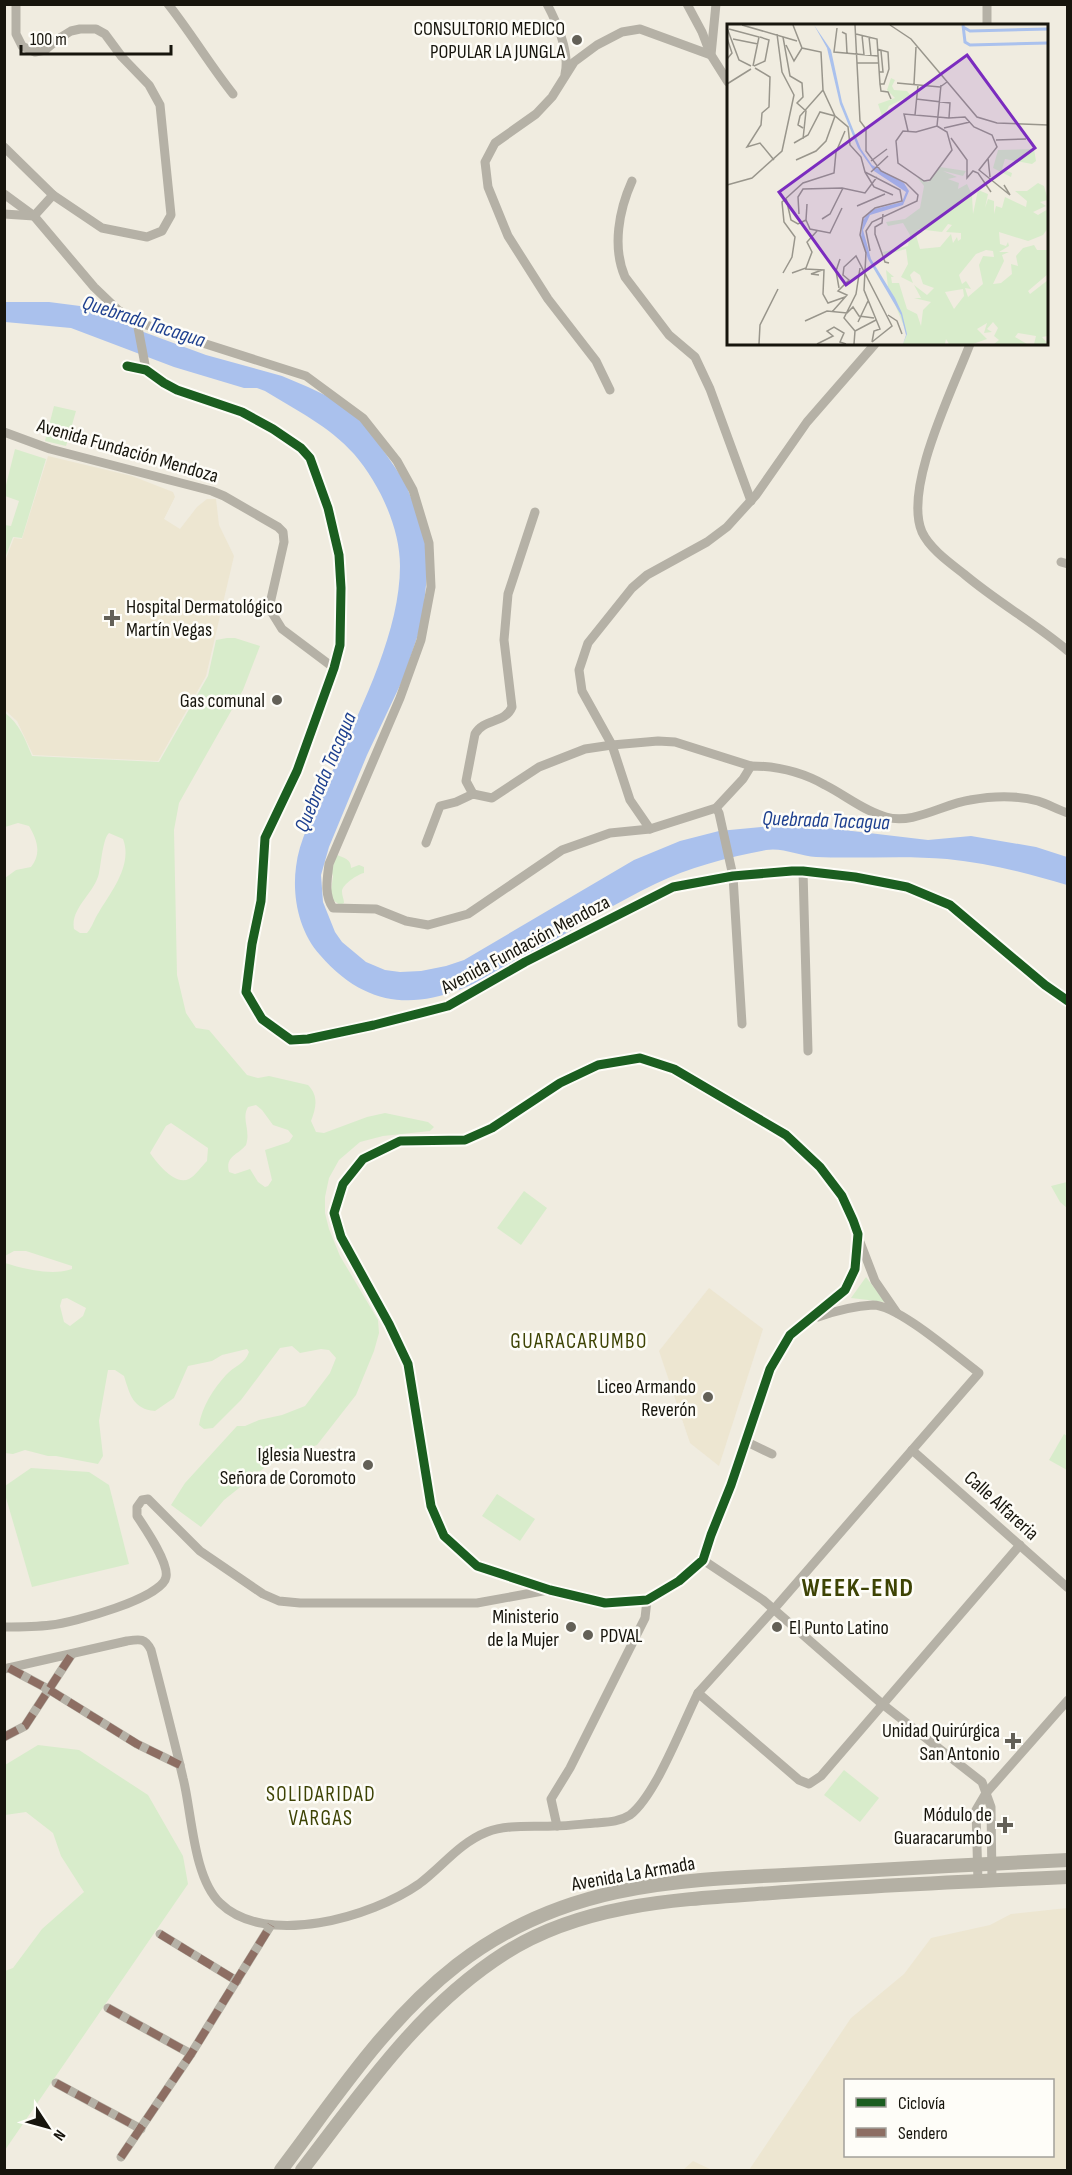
<svg xmlns="http://www.w3.org/2000/svg" width="1072" height="2175" font-family="'Sofia Sans Condensed',sans-serif">
<rect width="100%" height="100%" fill="#f0ece0"/>
<g fill="#ede6d1" fill-rule="evenodd">
<path d="M48,456l84,20 41,16 2,5 -11,22 16,10 17,-22 10,-8h9l3,26 15,31 -28,120 -48,85 -125,-6 -16,-34 -12,-11v-149l9,-23 8,1z"/>
<path d="M709,1288l54,41 -44,137 -29,-23 -31,-92z"/>
<path d="M1067,1908v262h-318l102,-152 53,-44 27,-36 59,-13 21,-11zM1052,2080v76h-206v-76z"/>
<path d="M693,2161l19,9h-29z"/>
</g>
<g fill="#d8eccb" fill-rule="evenodd">
<path d="M54,406l22,5 -10,35 -21,-5z"/>
<path d="M15,449l31,10 -24,79 -9,-1 -8,21v-33l6,1 8,-25 -14,-5v-7z"/>
<path d="M227,638h8l25,8 -17,44 -64,113 -5,27 3,145 9,38 10,15 13,2 38,45 11,3 11,-2 39,9c11,11 8,23 3,36l5,11 8,1 43,-16 18,-4 43,9 6,5 -4,4 -47,5 -23,6 -21,18 -10,18 -4,19v16l4,16 11,27 38,64 1,13 -5,18 -18,44 -39,50 -8,3h-10l-35,20 -40,32 -23,27 -30,-22 14,-22 52,-57h8l14,-6 23,-5 23,-9 25,-33 6,-15 -7,-8 -8,-1 -21,4 -8,-7 -12,2 -39,52 -28,28 -9,1 -5,-4c3,-18 14,-36 27,-50 8,-9 19,-11 23,-23l-2,-3 -25,6 -10,6 -24,5 -14,32 -19,13c-22,-2 -25,-16 -31,-35l-9,-6h-7l-9,51 4,35 -5,8 -42,-8h-8l-23,-6 -12,4 -8,-1v-190c19,6 48,13 67,6v-3l-46,-15h-12l-9,5v-378l11,-8 15,-3c11,-14 6,-27 -2,-41l-11,-3 -13,4 -1,-115c16,12 21,27 28,44l127,6 49,-86 8,-36zM109,833l14,6c10,26 -12,53 -24,73 -5,7 -6,14 -12,21h-7l-6,-4c-4,-21 21,-36 25,-56 2,-9 4,-35 10,-40zM256,1105l6,5 11,15 15,5 5,6 -4,6 -24,8 7,30 -4,6 -3,1 -7,-5 -8,-13 -15,5 -6,-2c-4,-16 9,-17 17,-27 5,-15 -5,-26 2,-38zM171,1123l37,25 -1,13c-5,5 -12,15 -18,18 -14,7 -32,-16 -39,-26l16,-27zM67,1298l19,10 -3,8 -13,10 -6,-4 -4,-16 2,-7z"/>
<path d="M337,855c7,3 14,4 14,13l8,-3 5,2v6c-6,1 -23,12 -22,19 0,4 2,7 2,11l-4,2 -10,-7 3,-22 -2,-6z"/>
<path d="M1067,1182h1l-1,26 -7,-6 -9,-16z"/>
<path d="M524,1191l23,17 -26,37 -24,-17z"/>
<path d="M866,1277l19,25 -34,-4z"/>
<path d="M1064,1434l3,2v34l-18,-10z"/>
<path d="M31,1468l58,4 20,13 20,79 -97,23 -28,-96 1,-5z"/>
<path d="M497,1494l38,25 -15,22 -38,-25z"/>
<path d="M38,1745l41,5 69,45 35,61 5,28 -183,266v-179l8,-3 29,-39 42,-37 -23,-36 -8,-23 -27,-21 -21,3v-50z"/>
<path d="M844,1770l35,28 -19,24 -36,-27z"/>
</g>
<path fill="#aac1ed" d="M4,302h45l31,4 36,10 14,11 76,28 76,21 26,11 21,10 37,28 39,57 18,47 4,24v23l-5,47 -19,56 -36,76 -38,92 -8,28 2,27 12,30 7,10 24,20 19,8 15,2 21,-1 25,-5 18,-6 170,-100 46,-19 39,-10 74,-7 135,16 43,-4 65,11 31,10v28c-39,-12 -79,-22 -120,-26 -43,-4 -87,0 -131,-2 -16,-1 -34,-10 -50,-7 -37,7 -77,17 -111,34 -39,19 -77,42 -114,64 -75,43 -150,89 -221,7 -21,-23 -28,-59 -24,-88 3,-27 17,-51 27,-75 29,-67 77,-153 77,-226 0,-39 -21,-83 -46,-112 -25,-28 -58,-44 -89,-63l-8,-3h-13l-70,-21 -103,-39 -66,-6z"/>
<g fill="none" stroke-linecap="round" stroke-linejoin="round">
<g stroke="#b5b1a6" stroke-width="9">
<path d="M168,4c23,29 42,61 65,90"/>
<path d="M547,4c10,19 23,49 18,70"/>
<path d="M687,4l15,28 8,21"/>
<path d="M716,4l-5,51 17,27"/>
<path d="M987,4v22"/>
<path d="M4,147l49,48"/>
<path d="M632,181c-13,29 -20,66 -7,96l44,58 26,22 15,32 41,112"/>
<path d="M4,194l30,22 60,71 24,23 19,12 9,48"/>
<path d="M4,214l30,2 19,-21 49,33 45,9 15,-6 9,-16 -11,-110 -11,-20 -27,-28 -17,-23 -9,-5h-16l-9,2 -13,8 -13,11 -10,2 -7,-3 -6,-3 -6,-12v-30"/>
<path d="M137,322l169,54 57,42 34,43 16,29 16,53 2,44 -10,53 -21,58 -71,166c-2,16 -5,31 4,44l43,1 30,12 22,4 40,-11 94,-64 48,-17 40,-4 66,-21 27,-29 8,-13c26,0 51,6 74,19 20,10 39,26 61,32 27,8 57,-13 84,-17 22,-4 46,-5 68,1 10,3 20,9 30,12"/>
<path d="M970,344c-17,45 -67,144 -48,188 8,17 28,31 42,42 33,28 71,49 104,77"/>
<path d="M127,366l19,4 18,13 13,7 65,22 31,17 28,19 9,10 18,50 11,47 2,33 -1,57 -6,23 -37,103 -32,67 -4,63 -9,43 -6,48 16,27 29,21 17,-1 66,-14 74,-19 77,-44 148,-75 60,-11 59,-5h11l52,6 52,10 43,18 95,80 23,16"/>
<path d="M610,390l-14,-29 -48,-62 -40,-63 -20,-49 -3,-25 10,-19 41,-29 16,-17 22,-35 23,-17 25,-13 18,-3 71,26"/>
<path d="M4,432l46,17 162,42 12,5 54,31 5,5 1,10 -15,66 13,21 52,39"/>
<path d="M1061,562l7,2"/>
<path d="M473,794l-7,-13 9,-47c9,-16 30,-10 37,-27l-8,-67 4,-46 27,-82"/>
<path d="M716,808l3,5 14,63 9,148"/>
<path d="M650,829l-20,-29 -18,-55 -30,-54 -3,-21 9,-27 44,-55 15,-13 60,-33 20,-15 29,-32 51,-73 68,-78"/>
<path d="M426,843l14,-37 16,-4 17,-8 19,4 47,-31 46,-18 27,-4 46,-4 17,1 76,24"/>
<path d="M803,871l5,180"/>
<path d="M640,1058l34,11 112,66 34,32 22,29 11,24 5,14 -3,35 -10,21 -55,45 -20,34 -39,116 -20,50 -8,25 -24,21 -32,19 -42,3 -55,-13 -73,-24 -33,-30 -13,-30 -23,-142 -19,-40 -48,-87 -7,-24 9,-29 20,-25 37,-18 65,-1 27,-12 68,-45 38,-18z"/>
<path d="M860,1242l15,39 22,32"/>
<path d="M747,1437l-2,4 27,13"/>
<path d="M912,1450l156,138"/>
<path d="M703,1560l60,40 118,103 101,79 9,25 1,74"/>
<path d="M4,1627c16,0 31,0 47,-2 21,-2 112,-27 115,-48 3,-14 -21,-49 -29,-61v-9l5,-7 6,-1 52,52 63,43 16,7 21,2h177l71,-13"/>
<path d="M9,1668l39,21 89,55 43,21"/>
<path d="M4,1669l123,-28c13,-2 18,-3 24,9 11,43 22,85 32,128 9,35 10,99 37,125 46,45 152,14 199,-19 23,-17 40,-41 68,-52 20,-8 46,-5 67,-6 14,0 28,-2 41,-3 13,-1 24,-1 35,-8 26,-20 52,-90 68,-122l101,87 10,4 12,-8 199,-231"/>
<path d="M698,1693l76,-84 205,-236c-23,-17 -81,-68 -106,-68 -19,1 -38,6 -55,12"/>
<path d="M4,1737l21,-11 47,-72"/>
<path d="M557,1826l-6,-27 19,-31 75,-150 2,-18"/>
<path d="M978,1882l-2,-72 10,-17 82,-93"/>
<path d="M160,1934l77,47"/>
<path d="M108,2008l83,46"/>
<path d="M56,2083l85,46"/>
<path d="M121,2157l70,-103 80,-129"/>
</g>
<g stroke="#b4b0a4" stroke-width="14">
<path d="M281,2170c54,-71 104,-149 176,-205 112,-87 232,-85 366,-92 82,-5 163,-9 245,-13"/>
<path d="M302,2170c60,-78 118,-163 203,-217 83,-53 187,-54 281,-61 94,-7 188,-11 282,-15"/>
</g>
<g stroke="#8d6e63" stroke-width="8" stroke-dasharray="15 8" stroke-linecap="butt">
<path d="M9,1668l39,21 89,55 43,21"/>
<path d="M4,1737l21,-11 47,-72"/>
<path d="M160,1934l77,47"/>
<path d="M108,2008l83,46"/>
<path d="M56,2083l85,46"/>
<path d="M121,2157l70,-103 80,-129"/>
</g>
<defs>
<g id="cycleway">
<path d="M127,366l19,4 18,13 13,7 65,22 31,17 28,19 9,10 18,50 11,47 2,33 -1,57 -6,23 -37,103 -32,67 -4,63 -9,43 -6,48 16,27 29,21 17,-1 66,-14 74,-19 77,-44 148,-75 60,-11 59,-5h11l52,6 52,10 43,18 95,80 23,16"/>
<path d="M640,1058l34,11 112,66 34,32 22,29 11,24 5,14 -3,35 -10,21 -55,45 -20,34 -39,116 -20,50 -8,25 -24,21 -32,19 -42,3 -55,-13 -73,-24 -33,-30 -13,-30 -23,-142 -19,-40 -48,-87 -7,-24 9,-29 20,-25 37,-18 65,-1 27,-12 68,-45 38,-18z"/>
</g>
</defs>
<use href="#cycleway" stroke="#fefdf8" stroke-width="13"/>
<use href="#cycleway" stroke="#1b5e20" stroke-width="9"/>
</g>
<g fill="#636057" stroke="#fefdf8" stroke-width="2">
<circle cx="577" cy="40" r="6"/>
<path d="M109 609h6v6h6v6h-6v6h-6v-6h-6v-6h6z"/>
<circle cx="277" cy="700" r="6"/>
<circle cx="708" cy="1397" r="6"/>
<circle cx="368" cy="1465" r="6"/>
<circle cx="571" cy="1627" r="6"/>
<circle cx="777" cy="1627" r="6"/>
<circle cx="588" cy="1635" r="6"/>
<path d="M1010 1732h6v6h6v6h-6v6h-6v-6h-6v-6h6z"/>
<path d="M1002 1816h6v6h6v6h-6v6h-6v-6h-6v-6h6z"/>
</g>
<g text-anchor="middle" stroke-width="5" stroke-linejoin="round" paint-order="stroke">
<g font-size="20" fill="#17150d" stroke="#fefdf8" text-anchor="end">
<text x="565" y="35">CONSULTORIO MEDICO<tspan x="565" dy="23">POPULAR LA JUNGLA</tspan></text>
<text x="126" y="613" text-anchor="start">Hospital Dermatológico<tspan x="126" dy="23">Martín Vegas</tspan></text>
<text x="265" y="707">Gas comunal</text>
<text x="696" y="1393">Liceo Armando<tspan x="696" dy="23">Reverón</tspan></text>
<text x="356" y="1461">Iglesia Nuestra<tspan x="356" dy="23">Señora de Coromoto</tspan></text>
<text x="559" y="1623">Ministerio<tspan x="559" dy="23">de la Mujer</tspan></text>
<text x="789" y="1634" text-anchor="start">El Punto Latino</text>
<text x="600" y="1642" text-anchor="start">PDVAL</text>
<text x="1000" y="1737">Unidad Quirúrgica<tspan x="1000" dy="23">San Antonio</tspan></text>
<text x="992" y="1821">Módulo de<tspan x="992" dy="23">Guaracarumbo</tspan></text>
</g>
<g font-size="20" fill="#17150d" stroke="#fefdf8">
<text transform="translate(128 450) rotate(16)" y="7">Avenida Fundación Mendoza</text>
<text transform="translate(525 944) rotate(-28)" y="7">Avenida Fundación Mendoza</text>
<text transform="translate(1002 1505) rotate(42)" y="7">Calle Alfareria</text>
<text transform="translate(633 1873) rotate(-10)" y="7">Avenida La Armada</text>
</g>
<g font-size="21" font-style="italic" fill="#1e408f" stroke="#fefdf8">
<text transform="translate(144 321) rotate(18)" y="7">Quebrada Tacagua</text>
<text transform="translate(325 772) rotate(-67)" y="7">Quebrada Tacagua</text>
<text transform="translate(826 820) rotate(2)" y="7">Quebrada Tacagua</text>
</g>
<g font-size="21" letter-spacing="1.5" fill="#3d4304" stroke="#fefdf8">
<text x="579" y="1348">GUARACARUMBO</text>
<text x="321" y="1801">SOLIDARIDAD<tspan x="321" dy="24">VARGAS</tspan></text>
</g>
<g font-size="26" font-weight="bold" letter-spacing="1.5" fill="#3d4304" stroke="#fefdf8">
<text x="858" y="1596">WEEK-END</text>
</g>
</g>
<g transform="translate(727 24)">
<rect width="321" height="321" fill="#f0ece0"/>
<path d="M164,54l4,2 -3,6 2,4 13,1 4,5 -5,1 1,5 -4,-3 -14,7 -6,13 -5,-15 17,-6 -8,-8zM307,125l2,12 -4,3 -27,-5 -3,10 10,4 -1,4 -18,-9 5,-18zM213,143l26,4 -3,5 -20,-5 14,6 -9,2 11,4 -1,6 9,-5 5,11 1,19 5,-24 10,4 -3,14 3,-9 6,2v13l2,-8 6,2 3,-11 21,10 1,-6 -12,-10h12l11,-8 6,3 4,14 -8,2 6,4 -13,6 5,3 10,-6v19l-5,7 -15,6 -29,-9 1,12 6,2 2,-4 1,4 -10,6h10l-7,3 2,6 -11,23 8,-1 11,-9 -1,-10 7,2 -2,-10 7,-8 11,-3 3,5h10l1,-7v31l-20,17 2,3 18,-14v56l-6,1 6,7h-14l2,-8 -18,-3 -3,4 12,7h-33l5,-4 -5,-4 4,-8 -5,-6 -6,7 5,3 -8,1 3,-10 -10,6 10,10 -14,5h-24l-3,-5 -1,5h-42l4,-10 -19,-47 -2,-17 8,7h-3l1,6h7l8,26 10,5 4,12 2,-16 8,-8 -17,-4h7l-7,-13 13,10 7,-7 -11,-4 -3,-9 -6,-4 -4,4 3,8 -12,-6 7,-13 -2,-15 -22,6 -1,-3 25,-6 2,-11 -7,-12 -15,3 -2,-4 19,-3 15,-11 4,-22 -7,-9 11,5zM221,200l4,1 -6,7 15,1v6l-3,2 -1,-4 -4,6 -2,-9 -11,13 -20,2 -4,-14 7,-3 -6,-3 25,3zM259,226l7,1 1,6 -11,-1 -4,9 4,19 -15,13 -3,-9 6,1 -5,-8 -4,3 -3,-9 17,-21zM236,265l1,7 -10,13 -9,-17z" fill="#d8eccb" fill-rule="evenodd"/>
<path d="M87,1l17,25 11,52 19,47 11,16 32,18 5,8 -6,14 -33,10 -7,15 8,29 24,39 7,15 5,21 -4,10 3,-9 -5,-20 -33,-56 -7,-22 2,-17 8,-10 31,-8 4,-10 -32,-21 -16,-23 -18,-44 -13,-56z" fill="#aac1ed"/>
<path fill="none" stroke="#aac1ed" stroke-width="3" d="M236,1l2,17 5,3 78,-2M236,3l7,4 78,-2"/>
<path fill="none" stroke="#99968c" stroke-width="1.5" d="M15,1l55,16M66,1l9,23 19,4 2,38 12,26 -9,25 -10,10 -20,9M128,1l5,96 6,8v22l15,20 25,12 12,12 -1,6 -45,21 -6,9 4,20M163,1l21,14 66,78 20,6 51,2M0,4l12,32 12,6M110,4l-3,24 44,4M2,5l30,8 -6,29M115,8l4,2 1,19M129,10l21,5 3,45h4l5,-15 -1,-17 -11,-3M135,11l2,20M56,13l7,39 12,7 1,14 -6,6 9,8 -3,28M142,13l2,19M0,14l5,15 -5,6M6,15l25,5M59,21l8,16 8,-13M130,39h22M27,42l11,-5 4,-21 -9,-3M28,44l15,9 -1,30 -7,6 -1,12 -14,22 13,-4 14,17M152,48h4l-2,-21M170,59l43,4 7,-5M0,60l24,-15M153,60l1,7 7,1 3,7M187,60l2,-37M189,75l34,4 -1,15 16,-1 9,10 18,8 5,12 -18,23 31,25 -6,-10M188,91l3,-30M210,102l10,6 5,18 -22,30 -6,1 -26,-18 -2,-22 7,-10 13,1zM210,102l4,-41M76,104l-5,-3 2,-9 23,-26M217,104l26,-6M181,107l-4,-17 45,4M224,114l16,22v18l6,-7 5,2 13,19M269,116l30,-1M67,119l14,-8 12,-23 15,4 13,11 2,18 11,12 4,15 35,18 2,11 -27,7 -12,10 -3,17 6,18M261,134l2,19M144,137l16,-12M138,148l9,15 19,8M144,148l17,-16M0,161l25,-7 30,-27 12,-56 -12,-23 -5,-38M59,174l5,22 7,4 8,-4 1,-16M130,182l28,-12M72,190l-1,-17 5,-8 39,-1 23,5 12,-16M156,190l-1,9 -7,4v7l10,28 4,1M95,195l8,-5 13,-26M79,196l4,9 20,4 12,-25M139,228l-2,38 16,39 -6,2 -2,11M78,245l19,1 -1,24 5,9 17,-6M56,249l9,-16 3,-20 -11,-15 -2,-20 21,-19 31,-10 2,-21 9,-21M65,249l14,-5 6,-16 -5,-10 10,-11M92,251l-8,-1 11,-4M112,264l-3,-17 4,-12M105,288l15,-17 -9,-4 11,-11 -6,-5 1,-8 12,-11 36,70 -20,16M161,291l9,6 5,13M78,297l22,-10 20,2 6,-6 6,9 15,2M131,298l10,-21M128,307l-11,-13 12,-24 4,-26M32,320l1,-19 18,-36M90,320l16,-8 -6,-5 7,-4 10,6 -4,9 6,2M127,320l1,-13 21,-11"/>
<path fill="#7b2cbf" fill-opacity="0.15" stroke="#7b2cbf" stroke-width="3" d="M240,31l68,93 -189,137 -67,-93z"/>
<rect width="321" height="321" fill="none" stroke="#17150d" stroke-width="3"/>
</g>
<rect width="1072" height="2175" fill="none" stroke="#17150d" stroke-width="12"/>
<rect x="844" y="2079" width="210" height="78" fill="#fefdf8" stroke="#a2a09a" stroke-width="1.5"/>
<rect x="856" y="2098" width="30" height="9" fill="#1b5e20" stroke="#a2a09a" stroke-width="1.5"/>
<text x="898" y="2109" font-size="18" fill="#17150d">Ciclovía</text>
<rect x="856" y="2128" width="30" height="9" fill="#8d6e63" stroke="#a2a09a" stroke-width="1.5"/>
<text x="898" y="2139" font-size="18" fill="#17150d">Sendero</text>
<g transform="translate(48 2127) rotate(126)" stroke="#fefdf8" stroke-width="4.5" paint-order="stroke">
<path d="M0-4.5L10 22L0 15L-10 22Z" fill="#17150d"/>
<text y="-9" font-size="16" font-weight="bold" text-anchor="middle" fill="#17150d">N</text>
</g>
<path d="M21 45v9h150v-9" fill="none" stroke="#17150d" stroke-width="3"/>
<text x="30" y="45" font-size="18" fill="#17150d" stroke="#fefdf8" stroke-width="4.5" paint-order="stroke">100 m</text>
</svg>
